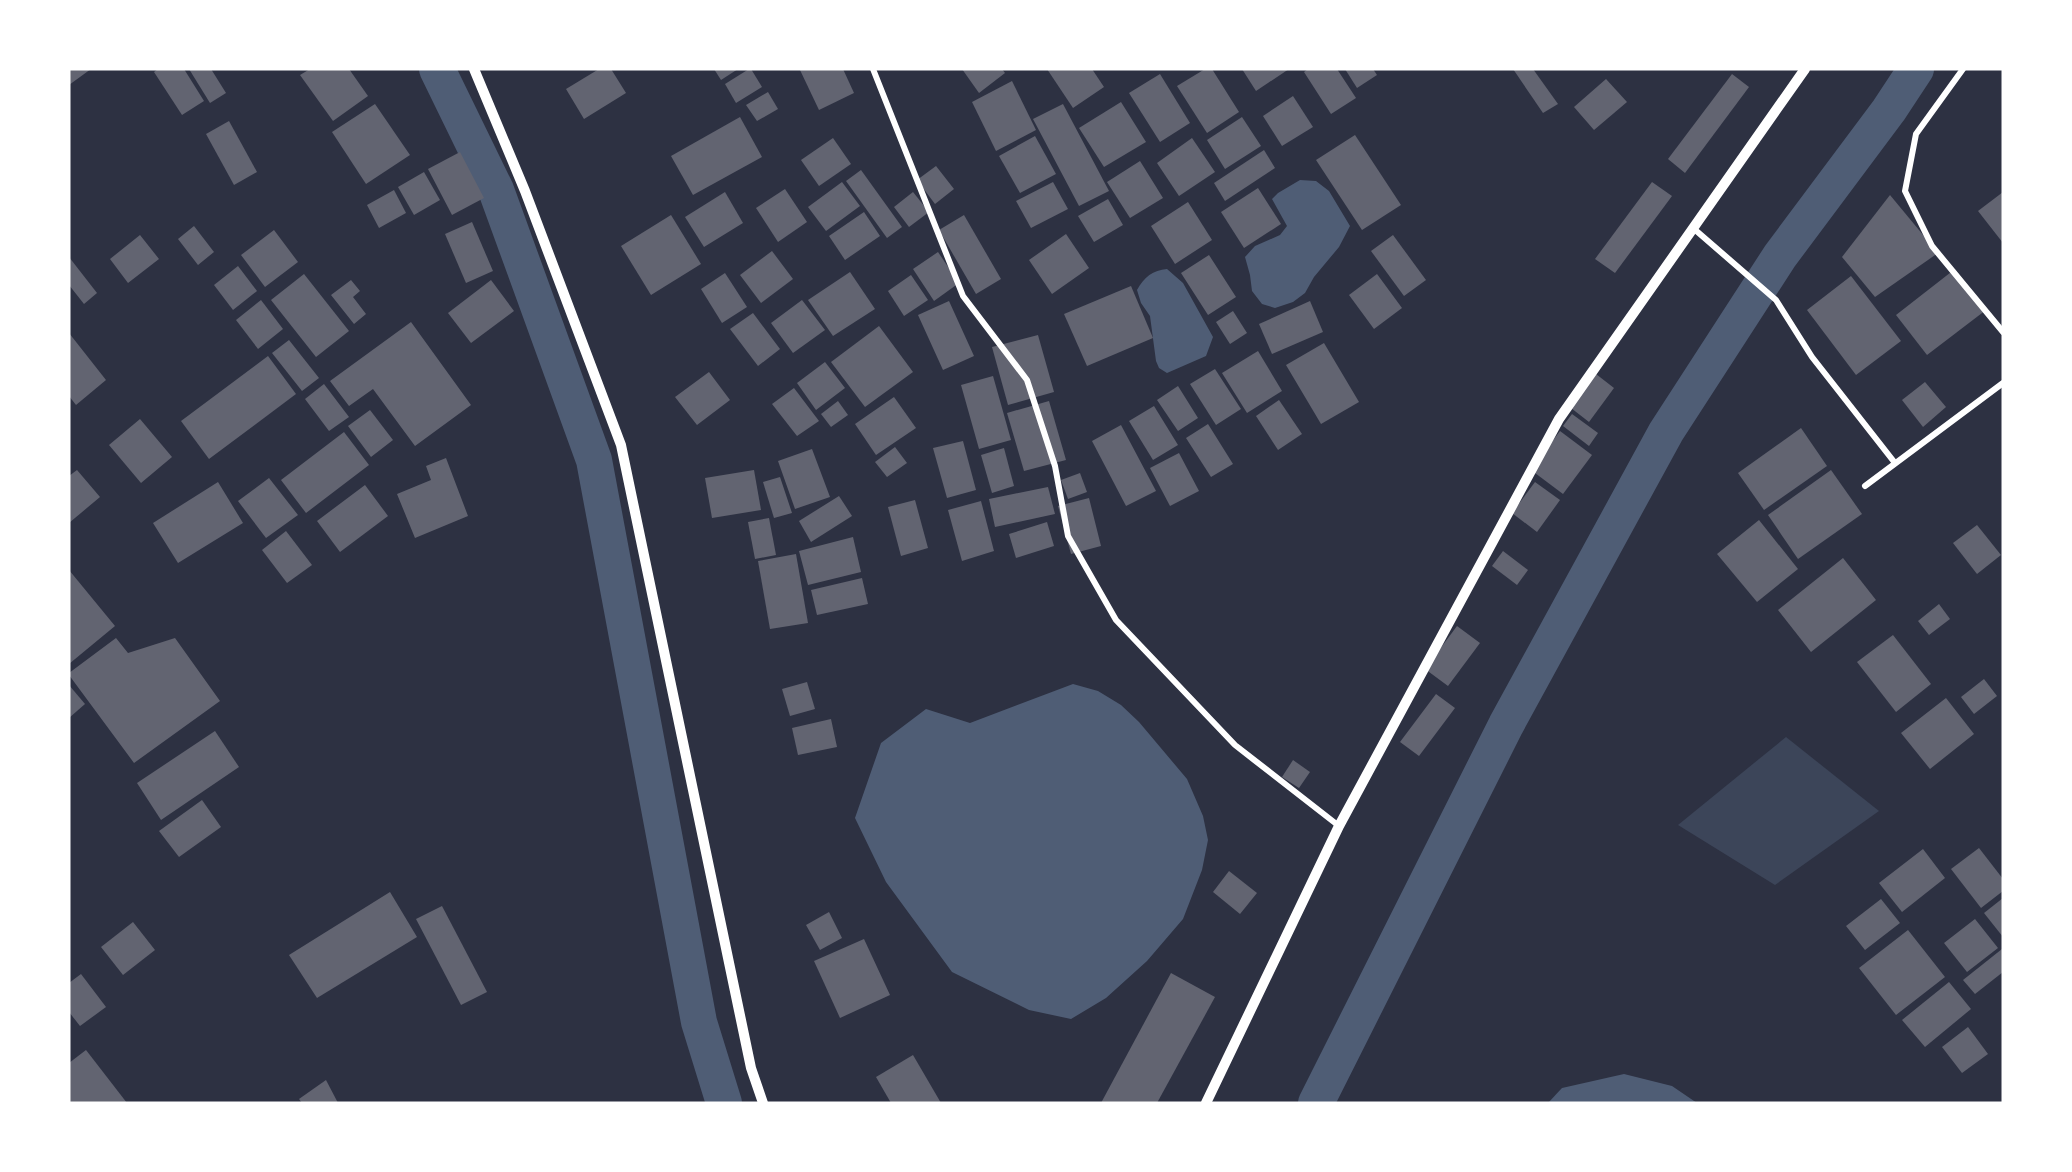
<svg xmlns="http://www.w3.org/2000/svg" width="2072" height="1172" font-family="'PT Sans',sans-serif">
<rect width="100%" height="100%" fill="#2d3142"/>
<path fill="#3c4559" d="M1786,737l93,74 -104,74 -97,-60z"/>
<g fill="#4f5d75">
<path d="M1300,180l16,1 13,10 21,35 -11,21 -25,30 -9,16 -12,9 -18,6 -13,-4 -10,-13 -2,-16 -5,-18 10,-11 25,-11 7,-9 -15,-27 6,-6z"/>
<path d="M1167,269l16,14 30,54 -7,19 -39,17 -8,-5 -3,-7 -6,-45 -9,-13 -4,-13c7,-13 16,-20 30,-21z"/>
<path d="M1073,684l25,7 23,14 18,17 48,57 16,37 5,24 -6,30 -19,49 -36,42 -41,37 -35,21 -42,-9 -77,-38 -66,-90 -31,-64 26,-75 45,-34 44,14z"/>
<path d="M1624,1074l48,12 25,17h-149l14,-15z"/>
</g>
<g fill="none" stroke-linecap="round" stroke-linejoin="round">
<g stroke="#4f5d75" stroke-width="36">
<path d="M437,69l59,121 98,270 105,562 25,81"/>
<path d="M1316,1103l190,-378 160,-293 114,-176 109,-146 27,-41"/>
</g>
</g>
<g fill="#626471">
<path d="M69,69h22l-22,16z"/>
<path d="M158,69h26l20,32 -22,14 -28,-43z"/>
<path d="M189,69h22l15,24 -16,10z"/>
<path d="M310,69h39l19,27 -35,25 -33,-46z"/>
<path d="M599,69h12l15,24 -42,26 -18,-30z"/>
<path d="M714,69h24l-17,11z"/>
<path d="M749,69h2l11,18 -26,16 -11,-19z"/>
<path d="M843,69l11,24 -35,17 -19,-40z"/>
<path d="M962,69h40l3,4 -26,20z"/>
<path d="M1047,69h45l12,18 -31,21z"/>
<path d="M1205,69h7l27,43 -32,21 -30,-47z"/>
<path d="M1242,69h47l-33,22z"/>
<path d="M1308,69h29l19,29 -25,16 -27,-42z"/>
<path d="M1345,69h28l4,6 -20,13z"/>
<path d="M1513,69h20l25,35 -15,9z"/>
<path d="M1160,74l30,49 -30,19 -31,-49z"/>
<path d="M1732,74l17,13 -64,86 -17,-14z"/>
<path d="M1606,79l21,23 -33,28 -20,-23z"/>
<path d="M1012,81l24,49 -40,21 -24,-49z"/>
<path d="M768,92l10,17 -21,12 -11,-16z"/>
<path d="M1293,96l20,31 -31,19 -19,-30z"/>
<path d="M1121,102l25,40 -42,25 -25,-39z"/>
<path d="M375,104l35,51 -44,29 -34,-52z"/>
<path d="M1063,104l46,87 -30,15 -46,-87z"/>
<path d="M740,117l22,40 -69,38 -22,-39z"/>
<path d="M1242,117l19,29 -36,23 -18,-29z"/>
<path d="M229,121l28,51 -23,13 -28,-51z"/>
<path d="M1355,135l46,70 -39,25 -46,-70z"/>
<path d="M1035,136l21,38 -36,19 -21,-37z"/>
<path d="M833,138l18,26 -32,22 -18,-26z"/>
<path d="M1192,138l23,34 -36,24 -22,-33z"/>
<path d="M1264,150l11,18 -50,33 -11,-18z"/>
<path d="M460,152l24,46 -32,17 -24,-46z"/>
<path d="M1140,161l23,37 -33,20 -23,-36z"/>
<path d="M936,166l18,23 -19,15 -18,-24z"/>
<path d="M861,170l41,57 -15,11 -41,-57z"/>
<path d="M424,172l16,28 -26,15 -16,-28z"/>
<path d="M842,182l18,24 -34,25 -18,-24z"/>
<path d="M1053,182l15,27 -37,19 -15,-27z"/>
<path d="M1652,182l20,14 -57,77 -20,-14z"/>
<path d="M1258,188l23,36 -37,24 -23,-36z"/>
<path d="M785,189l22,33 -29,20 -22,-34z"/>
<path d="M394,190l12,23 -27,15 -12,-23z"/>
<path d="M725,192l18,31 -39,24 -19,-30z"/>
<path d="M913,192l16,20 -20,15 -15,-20z"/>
<path d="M2003,192v51l-25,-32z"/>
<path d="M1890,195l48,58 -63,44 -33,-40z"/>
<path d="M1108,199l15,26 -29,17 -16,-26z"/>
<path d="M1188,202l24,38 -37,24 -24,-38z"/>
<path d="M864,212l16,24 -35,24 -16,-24z"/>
<path d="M671,215l30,49 -50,31 -30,-49z"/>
<path d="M964,215l37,64 -25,15 -37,-64z"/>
<path d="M472,222l21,49 -27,12 -21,-49z"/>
<path d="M194,226l20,26 -16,13 -20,-26z"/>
<path d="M274,230l24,32 -33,25 -24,-32z"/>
<path d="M1066,234l23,34 -37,26 -23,-34z"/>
<path d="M140,235l19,24 -31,24 -18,-24z"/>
<path d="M1393,235l33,45 -22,16 -33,-45z"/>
<path d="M772,251l21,28 -32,24 -21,-28z"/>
<path d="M938,252l21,31 -25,18 -21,-32z"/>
<path d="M1209,255l27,42 -28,18 -27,-42z"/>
<path d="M69,257l28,36 -13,11 -15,-19z"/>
<path d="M238,266l19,25 -24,19 -19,-25z"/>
<path d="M1955,269l31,41 -59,45 -31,-40z"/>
<path d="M850,272l25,37 -42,27 -25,-36z"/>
<path d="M725,273l22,34 -25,16 -21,-34z"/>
<path d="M304,274l45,57 -33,26 -45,-57z"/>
<path d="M1377,274l25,34 -28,21 -25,-34z"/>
<path d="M911,275l17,25 -24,16 -16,-25z"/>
<path d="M1851,276l50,65 -45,34 -49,-65z"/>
<path d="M351,280l9,11 -7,6 13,17 -12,10 -23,-29z"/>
<path d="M491,280l23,31 -43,32 -23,-30z"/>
<path d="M1131,286l22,52 -66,28 -23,-52z"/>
<path d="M261,300l22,29 -25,20 -22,-29z"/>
<path d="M802,300l23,30 -32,23 -22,-30z"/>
<path d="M949,301l25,55 -31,14 -25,-55z"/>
<path d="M1310,301l13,31 -51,22 -13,-30z"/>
<path d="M1233,311l14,22 -17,11 -14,-22z"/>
<path d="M753,313l27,36 -22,17 -28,-37z"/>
<path d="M411,322l60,83 -56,41 -42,-57 -24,17 -19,-25z"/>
<path d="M879,326l34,46 -48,35 -34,-45z"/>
<path d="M69,333l37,47 -30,25 -7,-9z"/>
<path d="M1038,335l16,57 -46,13 -16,-58z"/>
<path d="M289,340l30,38 -17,13 -30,-38z"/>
<path d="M1324,343l35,59 -38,22 -35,-59z"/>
<path d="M1258,351l24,40 -35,22 -25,-40z"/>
<path d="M268,356l28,38 -87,65 -28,-38z"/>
<path d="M825,362l20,26 -29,22 -19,-27z"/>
<path d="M1215,369l26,40 -25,16 -26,-41z"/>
<path d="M709,372l21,28 -33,25 -22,-28z"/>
<path d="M1596,374l18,14 -25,34 -18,-14z"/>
<path d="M993,376l18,64 -32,9 -18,-64z"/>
<path d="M1925,382l21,25 -23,20 -21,-27z"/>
<path d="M324,384l25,33 -20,14 -24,-32z"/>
<path d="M1178,386l20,32 -20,13 -21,-31z"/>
<path d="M794,388l25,33 -22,15 -25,-32z"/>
<path d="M894,397l22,31 -40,27 -21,-31z"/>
<path d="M1279,400l23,34 -24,16 -22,-34z"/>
<path d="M838,401l10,14 -17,12 -10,-13z"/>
<path d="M1049,401l17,59 -42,11 -17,-58z"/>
<path d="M1154,406l24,39 -25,15 -24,-39z"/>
<path d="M370,410l23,30 -22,17 -23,-31z"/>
<path d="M1572,414l26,19 -9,13 -26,-20z"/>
<path d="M140,419l32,38 -31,26 -32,-38z"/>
<path d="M1208,424l25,40 -22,13 -25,-39z"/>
<path d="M1121,425l35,66 -30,15 -34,-65z"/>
<path d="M1801,428l26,38 -63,44 -26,-37z"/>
<path d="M1560,431l32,24 -29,39 -32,-24z"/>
<path d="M344,432l25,33 -63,48 -25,-33z"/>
<path d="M963,441l13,49 -29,8 -14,-50z"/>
<path d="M895,447l12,16 -20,14 -12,-15z"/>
<path d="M1004,448l10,38 -22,7 -11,-38z"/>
<path d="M812,449l18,48 -35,12 -17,-48z"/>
<path d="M1179,453l20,38 -29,15 -20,-38z"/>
<path d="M446,458l22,58 -53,22 -18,-44 34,-14 -5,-14z"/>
<path d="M77,470l23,27 -31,26v-47z"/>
<path d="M754,470l7,40 -49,8 -7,-40z"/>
<path d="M1831,470l31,44 -64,45 -30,-44z"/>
<path d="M1080,473l7,19 -19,7 -7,-19z"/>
<path d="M780,477l12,36 -18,5 -11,-36z"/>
<path d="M269,478l29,37 -32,23 -28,-37z"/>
<path d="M218,482l25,41 -65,40 -25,-40z"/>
<path d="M1535,482l25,18 -23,32 -25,-19z"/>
<path d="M365,485l23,31 -48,36 -23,-31z"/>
<path d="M1048,487l7,27 -60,13 -6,-28z"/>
<path d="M839,496l13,20 -41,26 -12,-21z"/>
<path d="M1089,498l12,48 -30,8 -13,-48z"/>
<path d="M915,500l13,48 -27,8 -13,-49z"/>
<path d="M981,501l13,50 -32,10 -14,-51z"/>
<path d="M769,518l7,37 -21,4 -7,-37z"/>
<path d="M1759,520l39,49 -41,33 -40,-48z"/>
<path d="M1047,522l7,24 -38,12 -7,-24z"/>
<path d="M1977,525l24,30 -24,19 -24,-31z"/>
<path d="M286,531l26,34 -25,18 -25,-33z"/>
<path d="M853,537l8,35 -53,13 -9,-34z"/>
<path d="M1503,551l25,19 -11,15 -25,-19z"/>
<path d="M796,554l12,69 -38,6 -12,-68z"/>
<path d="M1843,558l33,42 -65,52 -33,-42z"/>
<path d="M69,570l46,56 -46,38z"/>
<path d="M862,578l6,26 -51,11 -6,-25z"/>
<path d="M1939,604l11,15 -21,16 -11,-14z"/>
<path d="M1457,626l23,17 -32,43 -23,-17z"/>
<path d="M1893,635l38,49 -35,28 -39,-50z"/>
<path d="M116,638l12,15 47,-15 45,63 -86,62 -65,-88v-2z"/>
<path d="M1984,679l13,17 -23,18 -13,-17z"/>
<path d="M807,682l8,27 -25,7 -8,-27z"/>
<path d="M69,685l16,19 -16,14z"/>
<path d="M1436,694l19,14 -36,48 -19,-14z"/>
<path d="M1946,698l28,36 -44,35 -29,-36z"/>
<path d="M831,719l6,28 -39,8 -6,-27z"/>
<path d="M215,731l24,36 -78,53 -24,-37z"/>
<path d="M1293,760l17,12 -11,16 -17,-11z"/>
<path d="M202,800l19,27 -42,30 -20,-26z"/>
<path d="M1979,848l24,31v12l-22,17 -30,-39z"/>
<path d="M1923,849l22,29 -43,34 -23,-29z"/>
<path d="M1229,871l28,22 -17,21 -27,-22z"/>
<path d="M390,892l27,45 -100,61 -28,-43z"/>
<path d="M2003,898v39l-19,-24z"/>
<path d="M1881,899l19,24 -35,27 -19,-24z"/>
<path d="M442,906l45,86 -26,13 -45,-86z"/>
<path d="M829,912l13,26 -22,12 -14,-25z"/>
<path d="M1975,919l23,29 -31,24 -23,-29z"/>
<path d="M133,922l22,28 -32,25 -22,-28z"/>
<path d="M1908,930l37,47 -49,38 -37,-47z"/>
<path d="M864,939l26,56 -50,23 -26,-57z"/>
<path d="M2002,949l1,23 -28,22 -12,-14z"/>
<path d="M1171,973l44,24 -58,106h-56z"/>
<path d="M81,974l25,33 -26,19 -11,-14v-29z"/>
<path d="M1949,982l22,27 -46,38 -23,-27z"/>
<path d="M1968,1027l20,27 -26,19 -20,-26z"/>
<path d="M86,1050l41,53h-58v-40z"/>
<path d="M913,1055l28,48h-50l-15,-26z"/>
<path d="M326,1080l12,23h-36l-3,-4z"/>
</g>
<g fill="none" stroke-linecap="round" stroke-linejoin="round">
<g stroke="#fff" stroke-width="6">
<path d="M873,69l90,227 64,84 28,86 13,70 48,84 119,125 104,81"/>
<path d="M1963,69l-47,65 -11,57 27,55 71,86"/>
<path d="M1693,228l83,72 36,57 83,106"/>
<path d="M1865,486l138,-103"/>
</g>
<g stroke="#fff" stroke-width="10">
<path d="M474,69l51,122 96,254 130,623 12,35"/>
<path d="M1206,1103l133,-277 220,-407 246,-350"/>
</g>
</g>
<rect width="2072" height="1172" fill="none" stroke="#ffffff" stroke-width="141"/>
</svg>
